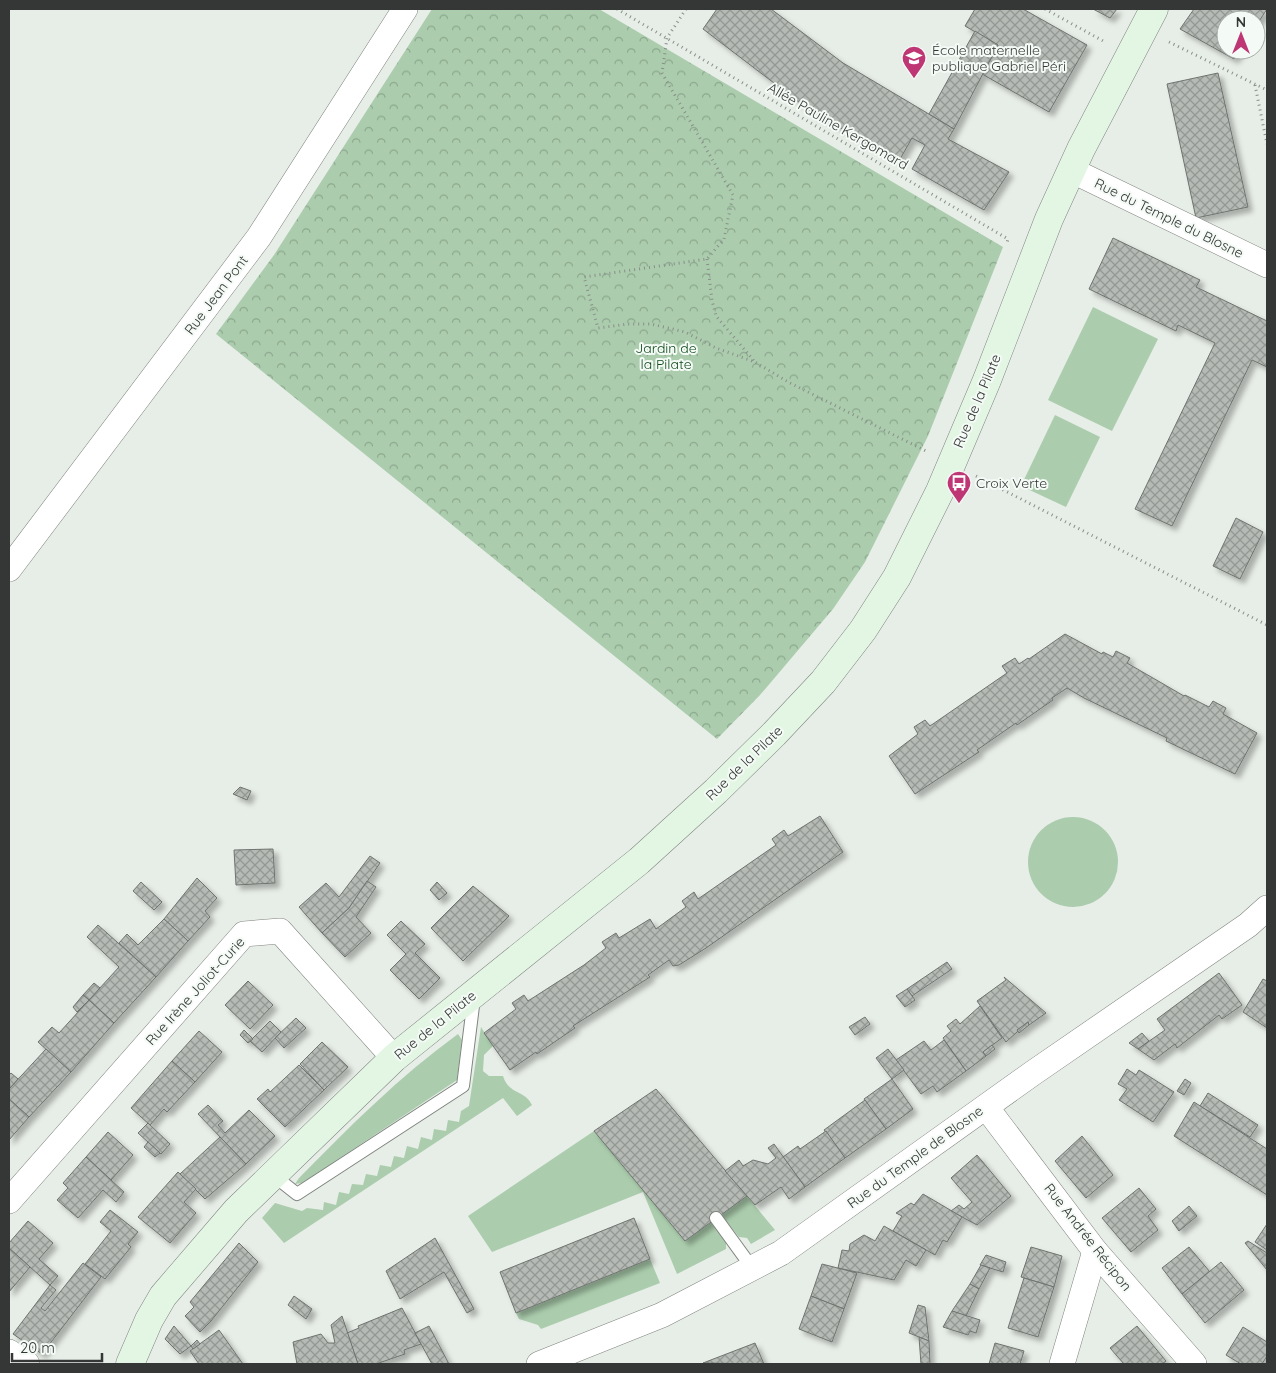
<svg xmlns="http://www.w3.org/2000/svg" width="1276" height="1373" font-family="Quicksand,sans-serif">
<defs>
<pattern id="park-crowns" width="20" height="18" patternUnits="userSpaceOnUse" patternTransform="scale(1.25)"><rect width="20" height="18" fill="#abcdad"/><path d="M2 6a3 3 0 1 1 6 0M12 15a3 3 0 1 1 6 0" fill="none" stroke="#8ca78e"/></pattern>
<pattern id="building-cross-hatch" width="8" height="8" patternUnits="userSpaceOnUse" patternTransform="scale(1.25)"><rect width="8" height="8" fill="#b5bab5"/><path d="M0 0l8 8M0 8l8-8" fill="none" stroke="#949894"/></pattern>
<filter id="shadow"><feDropShadow dx="4.5" dy="4.5" stdDeviation="2.5" flood-color="#0004"/></filter>
</defs>
<rect width="100%" height="100%" fill="#e7ede7"/>
<g fill="#abcdad">
<path d="M1093,307l65,32 -46,92 -64,-31z"/>
<path d="M1055,415l45,22 -34,70 -45,-21z"/>
<circle cx="1073" cy="862" r="45"/>
<path d="M481,1027l12,19 -9,9 -1,16 6,5h14c6,19 22,14 29,29l-15,11 -14,-18 -219,145 -22,-25 13,-15 27,8 5,-3 16,2 1,-8 12,3 3,-13 10,2 3,-10 11,1 3,-11 11,2 3,-11 11,2 3,-11 10,2 3,-12 11,3 3,-12 11,3 2,-11 12,2 2,-11 11,2 2,-11 8,-5z"/>
<path d="M458,1034l4,6 -5,40 -138,92 -17,11 -7,1 4,-6c50,-51 101,-102 159,-144z"/>
<path d="M594,1131l91,110 26,-19 15,20v7l-49,25 -34,-82 -151,60 -24,-36z"/>
<path d="M747,1196l28,34 -24,14 -4,-6 -8,-1 -18,-22z"/>
<path d="M650,1259l10,24 -119,46 -3,-4 -19,-6 -3,-6z"/>
</g>
<path fill="url(#park-crowns)" d="M432,9h167l404,238 -75,189 -63,126 -32,47 -73,86 -43,44 -501,-405 58,-79z"/>
<g fill="url(#building-cross-hatch)" stroke="#6f736f" filter="url(#shadow)">
<path d="M717,9h54l72,54 111,66 -6,10 61,33 -25,38 -72,-41 13,-24 -13,-7 -13,23 -87,-49 -109,-83z"/>
<path d="M975,9h48l64,36 -38,67 -67,-38 16,-29 -33,-19z"/>
<path d="M1093,9h24l-7,9z"/>
<path d="M1194,9h73l-11,17v-6h-30v30h14l-6,9 -54,-30z"/>
<path d="M975,31l23,14 -44,84 -25,-15z"/>
<path d="M1218,73l30,134 -52,11 -29,-134z"/>
<path d="M1113,238l87,42 -4,7 71,34v46l-15,-7 -80,166 -37,-17 80,-166 -37,-18 -2,6 -87,-42z"/>
<path d="M1236,518l27,14 -23,47 -27,-13z"/>
<path d="M1065,634l37,20 1,-2 10,5 3,-6 14,7 -3,5 57,33 1,-1 24,12 4,-6 13,7 -3,6 34,19 -22,41 -69,-33 1,-3 -83,-40 -17,-10 -15,10 1,2 -36,25 -1,-2 -39,27 2,2 -64,42 -26,-38 29,-22 -4,-7 11,-7 5,6 77,-53 -5,-7 13,-8 4,6 9,-6 1,1z"/>
<path d="M240,787l11,4 -4,9 -14,-6z"/>
<path d="M820,816l23,36 -137,96 -27,17 -6,1 -4,-6 -21,15 2,2 -77,49 2,2 -38,26 -1,-2 -26,18 -26,-37 32,-24 -4,-6 12,-8 4,6 56,-36 22,-17 -4,-6 14,-9 3,5 31,-19 6,10 30,-22 -4,-6 12,-9 4,7 78,-54 -4,-6 12,-9 4,6z"/>
<path d="M273,849l2,34 -39,2 -2,-35z"/>
<path d="M370,856l10,7 -31,45 -27,25 -23,-26 27,-24 13,14z"/>
<path d="M197,878l20,20 -12,13 5,6 -22,24 -24,-22z"/>
<path d="M367,881l9,6 -20,30 15,16 -26,24 -23,-24 27,-25z"/>
<path d="M141,882l21,20 -8,8 -21,-19z"/>
<path d="M437,882l10,11 -8,7 -9,-10z"/>
<path d="M473,886l36,30 -46,45 -32,-33z"/>
<path d="M164,919l24,22 -32,36 -37,-34 8,-9 11,11z"/>
<path d="M401,921l24,23 -10,9 25,25 -21,21 -29,-29 16,-16 -19,-19z"/>
<path d="M98,925l58,52 -42,46 -25,-23 30,-33 -32,-30z"/>
<path d="M947,962l5,7 -40,27 -5,-7z"/>
<path d="M1219,973l23,32 -20,14 -3,-4 -42,33 -2,-4 -21,16 -16,-11 27,-19 -8,-11z"/>
<path d="M1004,977l42,36 -17,12 -1,-3 -22,20 -29,-41 29,-21z"/>
<path d="M1263,979l4,2v47l-24,-16z"/>
<path d="M248,981l25,24 -23,24 -25,-24z"/>
<path d="M94,983l6,5 -11,12 -6,-5z"/>
<path d="M907,989l8,11 -10,7 -9,-11z"/>
<path d="M83,995l6,5 -12,12 -4,-5z"/>
<path d="M89,1000l25,23 -43,49 -33,-30 14,-15 7,6z"/>
<path d="M980,1006l22,32 -19,14 3,4 -20,15 -23,-33 8,-7 -4,-5 9,-7 4,5z"/>
<path d="M865,1017l5,7 -15,11 -6,-8z"/>
<path d="M296,1018l10,10 -22,20 -9,-10z"/>
<path d="M270,1021l11,11 -19,20 -12,-11z"/>
<path d="M1028,1022l1,3 -10,8 -2,-3z"/>
<path d="M244,1030l9,9 -5,4 -8,-8z"/>
<path d="M199,1031l23,21 -27,30 -23,-21z"/>
<path d="M1142,1033l7,8 -11,8 -9,-6z"/>
<path d="M944,1040l22,31 -29,21 -4,-6 -12,8 -25,-34 28,-19 7,9z"/>
<path d="M322,1042l26,25 -24,23 -24,-26z"/>
<path d="M992,1045l3,4 -9,7 -3,-4z"/>
<path d="M46,1049l25,23 -42,45 -20,-18v-10z"/>
<path d="M888,1049l16,21 -12,9 -16,-21z"/>
<path d="M172,1061l23,21 -28,30 -3,-3 -14,16 -19,-17z"/>
<path d="M299,1065l25,25 -39,37 -28,-28 11,-10 2,3z"/>
<path d="M1127,1069l9,6 3,-5 35,22 -21,30 -34,-22 8,-11 -9,-5z"/>
<path d="M11,1073l7,6 -8,9 -1,-13z"/>
<path d="M892,1079l21,30 -27,20 -22,-30z"/>
<path d="M1185,1079l6,4 -7,12 -7,-4z"/>
<path d="M656,1089l91,107 -62,45 -91,-110z"/>
<path d="M1208,1093l50,32 -8,12 -50,-31z"/>
<path d="M9,1099l20,18 -20,23z"/>
<path d="M865,1100l21,29 -41,29 -21,-28z"/>
<path d="M1194,1102l73,47v46l-93,-59z"/>
<path d="M208,1105l15,16 -5,4 7,8 24,-23 26,26 -29,28 -48,-50z"/>
<path d="M148,1123l22,21 -9,10 -23,-21z"/>
<path d="M826,1131l19,27 -40,29 -22,-30 15,-11 2,3z"/>
<path d="M108,1132l25,23 -22,25 -25,-23z"/>
<path d="M1082,1136l31,39 -27,23 -31,-37z"/>
<path d="M220,1137l26,27 -41,35 -25,-25z"/>
<path d="M148,1142l12,11 -5,4 -11,-10z"/>
<path d="M774,1144l31,43 -16,12 -8,-12 -26,18 -30,-34 14,-11 4,6 10,-6 15,4 8,-6 -8,-10z"/>
<path d="M977,1155l34,41 -34,29 -26,-14 8,-6 5,4 8,-7 -21,-24z"/>
<path d="M86,1157l38,35 -8,10 -13,-12 -25,28 -21,-18 11,-12 -5,-5z"/>
<path d="M178,1172l18,17 -12,13 12,11 -26,30 -32,-26z"/>
<path d="M1139,1188l17,21 -8,7 10,14 -27,22 -29,-34z"/>
<path d="M923,1194l39,23 -15,25 -4,-2 -8,15 -42,-24 9,-15 -6,-3 15,-10 3,2z"/>
<path d="M1189,1206l8,10 -18,15 -7,-10z"/>
<path d="M110,1210l28,22 -10,12 3,3 -26,32 -20,-15 26,-33 -11,-9z"/>
<path d="M634,1218l16,41 -134,54 -16,-41z"/>
<path d="M28,1221l25,22 -14,16 19,17 -8,9 -41,-37v-5z"/>
<path d="M1267,1224v26l-12,-8z"/>
<path d="M884,1226l42,24 -10,16 -10,-6 -12,20 -56,-12 4,-18 7,1 1,-7 14,-9 11,6z"/>
<path d="M435,1238l39,71 -7,4 -23,-41 -44,27 -14,-28z"/>
<path d="M1248,1241l19,12v17l-22,-27z"/>
<path d="M239,1243l19,19 -47,59 -11,11 -15,-16 9,-9 -4,-5z"/>
<path d="M1031,1247l31,9 -8,31 -33,-10z"/>
<path d="M1189,1247l21,25 -28,22 -20,-26z"/>
<path d="M9,1248l21,19 -21,25z"/>
<path d="M986,1255l20,7 -3,10 -23,-7z"/>
<path d="M1221,1262l23,28 -39,33 -23,-29z"/>
<path d="M83,1263l18,14 -59,77 -29,-20 37,-49 6,5 -15,18 4,3z"/>
<path d="M822,1264l35,9 -13,36 -33,-13z"/>
<path d="M981,1265l9,3 -11,21 -9,-5z"/>
<path d="M1024,1278l30,9 -16,50 -30,-9z"/>
<path d="M970,1284l9,5 -13,27 -14,-5z"/>
<path d="M294,1296l18,13 -6,10 -18,-14z"/>
<path d="M811,1296l33,13 -12,33 -33,-13z"/>
<path d="M918,1305l7,2 4,34 -20,-8z"/>
<path d="M402,1308l19,36 -17,6 1,4 -29,10h-18l-11,-31 12,-5 -1,-2z"/>
<path d="M952,1311l28,9 -4,13 -6,-2 -2,4 -25,-8z"/>
<path d="M342,1316l16,48h-61l-4,-22 28,-8 7,9h7l-4,-18z"/>
<path d="M174,1326l17,20 -11,8 -15,-15z"/>
<path d="M429,1326l20,38h-17l-17,-31z"/>
<path d="M1137,1326l29,35 -4,3h-38l-14,-16z"/>
<path d="M1243,1327l24,15v14l-5,8h-21l-15,-9z"/>
<path d="M219,1330l24,34h-44l-9,-13z"/>
<path d="M919,1337l10,4 1,23h-9z"/>
<path d="M197,1340l3,4 -7,5 -2,-3z"/>
<path d="M755,1343l9,21 -61,-1z"/>
<path d="M995,1343l29,8 -4,13h-31z"/>
</g>
<g fill="none" stroke-linecap="round" stroke-linejoin="round">
<defs>
<g id="lane">
<path d="M273,1175l24,19 166,-108 11,-88"/>
<path d="M716,1218l37,51"/>
</g>
<g id="street">
<path d="M1071,170l196,95"/>
<path d="M9,569l250,-332 146,-228"/>
<path d="M986,1107l109,144 99,113"/>
<path d="M9,1201l235,-267 36,-3 114,127"/>
<path d="M9,1352l18,12"/>
<path d="M539,1364l123,-49 119,-62 252,-180 215,-148 19,-17"/>
<path d="M1062,1364l33,-113"/>
</g>
<path id="secondary" d="M130,1364l19,-44 14,-24 73,-85 158,-153 245,-197 77,-70 58,-57 49,-52 40,-52 34,-53 43,-86 47,-111 62,-161 32,-70 73,-140"/>
</defs>
<use href="#lane" stroke="#808580" stroke-width="14"/>
<use href="#street" stroke="#808580" stroke-width="26"/>
<use href="#secondary" stroke="#808580" stroke-width="29"/>
<g stroke="#898e8a" stroke-width="3" stroke-dasharray="1 4" stroke-linecap="butt">
<path d="M617,9l391,230 -1,4"/>
<path d="M686,9l-19,29 -5,35 71,122 -9,44 -17,20 -123,18 14,51 30,-4h23l34,8 31,16 39,14 35,21 136,68"/>
<path d="M1045,9l60,33"/>
<path d="M1169,42l98,48"/>
<path d="M1255,85l12,59"/>
<path d="M707,259l5,41 4,16 39,46"/>
<path d="M976,476l291,149"/>
</g>
<use href="#lane" stroke="#fff" stroke-width="12"/>
<use href="#street" stroke="#fff" stroke-width="25"/>
<use href="#secondary" stroke="#e3f6e4" stroke-width="28"/>
</g>
<defs>
<symbol id="school-pin" viewBox="-11 -11 22 30"><path d="M0 17L-7.5 6A9.5 9.5 0 1 1 7.5 6Z" fill="#be3674" stroke="#f4faf5"/><path d="M0-5L7-2L0 1L-7-2ZM-4 1L0 2.5L4 1V4Q0 6-4 4Z" fill="#fff"/></symbol>
<symbol id="bus-pin" viewBox="-11 -11 22 30"><path d="M0 17L-7.5 6A9.5 9.5 0 1 1 7.5 6Z" fill="#be3674" stroke="#f4faf5"/><path d="M-5-6H5V4H4V6H2V4H-2V6H-4V4H-5ZM-3.5-4V0h7V-4ZM-3.5 1.2v1.5H-2V1.2ZM2 1.2v1.5H3.5V1.2Z" fill="#fff"/></symbol>
</defs>
<g fill-rule="evenodd">
<use href="#school-pin" x="900" y="44" width="28" height="38"/>
<use href="#bus-pin" x="945" y="469" width="28" height="38"/>
</g>
<g text-anchor="middle" stroke-width="4" stroke-linejoin="round" paint-order="stroke">
<g font-size="14" fill="#343735" stroke="#f4faf5" text-anchor="start">
<text x="932" y="55">École maternelle<tspan x="932" dy="16">publique Gabriel Péri</tspan></text>
<text x="976" y="488">Croix Verte</text>
</g>
<g font-size="14" fill="#343735" stroke="#f4faf5">
<text transform="translate(838 126) rotate(30)" y="5">Allée Pauline Kergomard</text>
<text transform="translate(1169 218) rotate(26)" y="5">Rue du Temple du Blosne</text>
<text transform="translate(216 295) rotate(-53)" y="5">Rue Jean Pont</text>
<text transform="translate(977 401) rotate(-67)" y="5">Rue de la Pilate</text>
<text transform="translate(744 763) rotate(-44)" y="5">Rue de la Pilate</text>
<text transform="translate(195 991) rotate(-48)" y="5">Rue Irène Joliot-Curie</text>
<text transform="translate(435 1025) rotate(-39)" y="5">Rue de la Pilate</text>
<text transform="translate(915 1157) rotate(-36)" y="5">Rue du Temple de Blosne</text>
<text transform="translate(1088 1237) rotate(52)" y="5">Rue Andrée Récipon</text>
</g>
<g font-size="14" fill="#124c1e" stroke="#f4faf5">
<text x="666" y="353">Jardin de<tspan x="666" dy="16">la Pilate</tspan></text>
</g>
</g>
<rect width="1276" height="1373" fill="none" stroke="#343735" stroke-width="20"/>
<g transform="translate(1241 35)"><circle r="24" fill="#f4faf5" stroke="#a7aca8"/>
<path d="M0-4L9 19L0 12L-9 19Z" fill="#be3674"/>
<text y="-8" font-size="14" font-weight="bold" text-anchor="middle" fill="#343735">N</text>
</g>
<path d="M12 1353v8h90v-8" fill="none" stroke="#343735" stroke-width="2.5"/>
<text x="20" y="1353" font-size="15" fill="#343735" stroke="#f4faf5" stroke-width="4" paint-order="stroke">20 m</text>
</svg>
